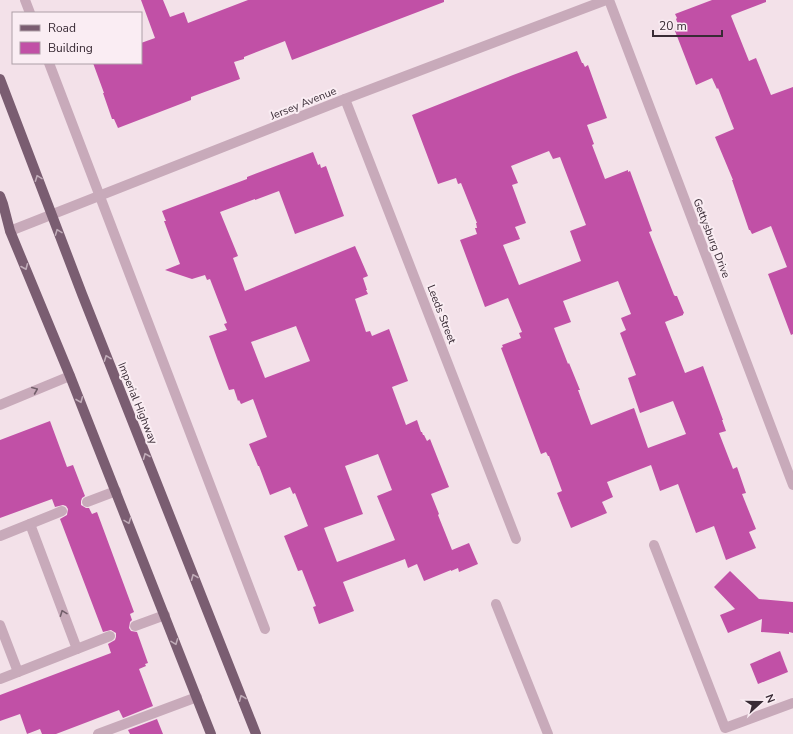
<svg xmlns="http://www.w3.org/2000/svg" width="793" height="734" font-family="'Nunito Sans',sans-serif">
<rect width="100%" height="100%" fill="#f3e1e9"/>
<g fill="#c150a6" fill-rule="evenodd">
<path d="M141,0h22l7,17 14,-5 4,11 60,-23h196v2l-152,58 -7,-19 -41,16v2l-10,3 6,17 -49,18v3l-73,28 -4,-9h-2l-9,-26h1l-11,-30h48v-20l14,-5z"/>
<path d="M712,0h54v2l-34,13 -1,1 18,45 7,-3 15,37 22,-8v247l-2,1 -23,-61 19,-7 -16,-41 -19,8 -2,-4h-1l-17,-50h1l-18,-43 19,-8 -16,-41 -1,1 -5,-11 -16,7 -21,-54 5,-1 -4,-11 1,-1 -2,-4z"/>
<path d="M577,51l5,12h1l2,4 3,-2 19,53 -20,7 7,19 -2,1 13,34 23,-9v2l2,-1 22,60 -3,1 25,63 1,1h2l7,17 -1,1v1l-18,7 20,51 18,-7 20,54h-1l4,11 -7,2 14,36 4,-2 9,26 -4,1 14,35 -7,3 7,16 -30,12 -12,-34 -18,7 -18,-49 -18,7 -9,-26 -44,17 6,15 -11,5 5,11 -36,15 -14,-35 5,-2 -13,-35h-1l-2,-4 -5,2 -40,-106 2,-1 -1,-2 19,-7 -2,-5 3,-1 -14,-34 -23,9 -25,-67 17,-6 -2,-6h2l-1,-5h1l-16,-40 -3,1 -2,-6 -18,6 -26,-69 101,-40zM549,151l4,8 7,-2 26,68 -16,6 11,30 -62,24 -16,-40 17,-6 -5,-12 11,-4 -14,-38 6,-2 -7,-17zM618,281l13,33 -10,4 5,12 -6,3 16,42 -8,3 12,35 33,-12 13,33 -38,14 -14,-40 -43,17 -13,-35h2l-11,-27 -1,1 -14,-36 17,-6 -8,-21z"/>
<path d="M313,152l5,13 2,-1 1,4 5,-2 18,50 -49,18 -16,-43 -24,9v-1l-35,13 18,44 -5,2 12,33 110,-45 13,30 -5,2 4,12h-1l2,4 -13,5 11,33 4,-1 2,5 17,-7 19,52 -16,6 14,38 11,-5 4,12h1l1,3h1l3,6 3,-2 19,48 -18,7 8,20 -1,1 14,35 17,-7 9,21 -19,8 -1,-4 -7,3v-1l-27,11 -7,-17 -9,4 -3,-9 -62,23 11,29 -35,13 -6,-17 3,-1 -14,-36 -4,1 -14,-35 24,-10 -13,-33 -2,1 -3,-7 -20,8 -11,-29h-1l-2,-5 -7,-17 18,-7 -14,-38 -12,5 -2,-4 -1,1 -4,-12 -5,1 -12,-32 -8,-22 18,-6 -3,-6 3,-1 -17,-44 -3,1 -2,-5 -13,4 -27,-9 15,-6 -16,-43h2l-4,-10 85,-32v-2zM296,326l14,35 -45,17 -14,-36zM378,454l14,36 -15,6 18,44 -58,22 -13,-34 39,-14 -18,-48z"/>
<path d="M50,421l17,46 6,-2 12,31 -3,2 -1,3v4l5,3h3l3,6 5,-2 37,100 -4,2 2,6 -2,2 -1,6 2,3 6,1 11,31 -3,1 1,2 -7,3 14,37 -30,12 -4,-8 -63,24h-14l-2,-5 -13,5 -7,-20 -20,7v-26l111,-42 -3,-9 7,-4 1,-3v-4l-5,-3 -8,2 -43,-113 7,-4 1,-6 -2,-3 -3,-1 -8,2 -3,-8 -52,19v-78z"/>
<path d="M730,571l29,28 34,3v31l-4,-1v2l-28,-2 1,-13 -34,14 -8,-18 15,-6 -21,-22z"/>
<path d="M780,651l8,21 -30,12 -8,-20z"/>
<path d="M157,719l6,15h-33l-2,-4z"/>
</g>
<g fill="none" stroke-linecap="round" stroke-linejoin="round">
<g stroke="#c8aaba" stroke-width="10">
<path d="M0,405l70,-29"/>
<path d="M87,502l29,-11"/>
<path d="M30,524l47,125"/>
<path d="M0,536l62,-25"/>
<path d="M654,545l71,183 68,-25"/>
<path d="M496,604l52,130"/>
<path d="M0,625l18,47"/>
<path d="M135,626l30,-11"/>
<path d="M0,679l110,-43"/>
<path d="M98,734l99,-37"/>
</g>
<g stroke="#c8aaba" stroke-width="10">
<path d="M25,0l5,13"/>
<path d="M609,0l184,485"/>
<path d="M49,63l216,566"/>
<path d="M345,99l171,440"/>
<path d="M10,231l335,-132 261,-99"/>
</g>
<g stroke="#7a5d71" stroke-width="10">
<path d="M0,79l82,215 174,440"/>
<path d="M0,196l3,8 7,27 60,145 141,358"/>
</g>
</g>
<defs><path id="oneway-chevron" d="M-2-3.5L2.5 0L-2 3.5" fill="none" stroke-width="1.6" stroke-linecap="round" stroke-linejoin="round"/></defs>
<g stroke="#c0acb8">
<use href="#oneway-chevron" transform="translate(38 178) rotate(-111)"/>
<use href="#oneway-chevron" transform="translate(58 232) rotate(-111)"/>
<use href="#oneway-chevron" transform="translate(25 267) rotate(67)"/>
<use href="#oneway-chevron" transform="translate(107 358) rotate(-111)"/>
<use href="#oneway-chevron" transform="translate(80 400) rotate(68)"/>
<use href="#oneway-chevron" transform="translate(146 456) rotate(-112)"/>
<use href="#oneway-chevron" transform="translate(128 521) rotate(69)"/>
<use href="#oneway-chevron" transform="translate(194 577) rotate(-112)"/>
<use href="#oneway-chevron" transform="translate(175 642) rotate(69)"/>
<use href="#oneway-chevron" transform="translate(242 698) rotate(-112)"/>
</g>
<g stroke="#725e6a">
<use href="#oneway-chevron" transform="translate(35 390) rotate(-23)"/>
<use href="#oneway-chevron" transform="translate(63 613) rotate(-111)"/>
</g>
<g text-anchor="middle" stroke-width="4" stroke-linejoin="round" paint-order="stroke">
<g font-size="11" fill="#392b35" stroke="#faedf3">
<text transform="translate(303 103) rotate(-22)" y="4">Jersey Avenue</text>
<text transform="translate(712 238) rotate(69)" y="4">Gettysburg Drive</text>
<text transform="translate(442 314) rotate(69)" y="4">Leeds Street</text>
<text transform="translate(138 403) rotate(68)" y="4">Imperial Highway</text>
</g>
</g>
<rect x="12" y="12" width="130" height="52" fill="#faedf3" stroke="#ad9fa7"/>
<rect x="20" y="25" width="20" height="6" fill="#7a5d71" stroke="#ad9fa7"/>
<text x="48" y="32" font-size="12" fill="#392b35">Road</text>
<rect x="20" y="42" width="20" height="12" fill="#c150a6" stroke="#ad9fa7"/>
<text x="48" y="52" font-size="12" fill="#392b35">Building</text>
<g transform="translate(761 702) rotate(69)" stroke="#faedf3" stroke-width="3" paint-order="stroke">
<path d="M0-3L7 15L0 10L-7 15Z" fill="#392b35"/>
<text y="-6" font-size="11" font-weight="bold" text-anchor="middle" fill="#392b35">N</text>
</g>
<path d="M653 30v6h69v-6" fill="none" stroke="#392b35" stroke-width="2"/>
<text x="659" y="30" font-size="12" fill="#392b35" stroke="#faedf3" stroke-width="3" paint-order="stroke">20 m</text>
</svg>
